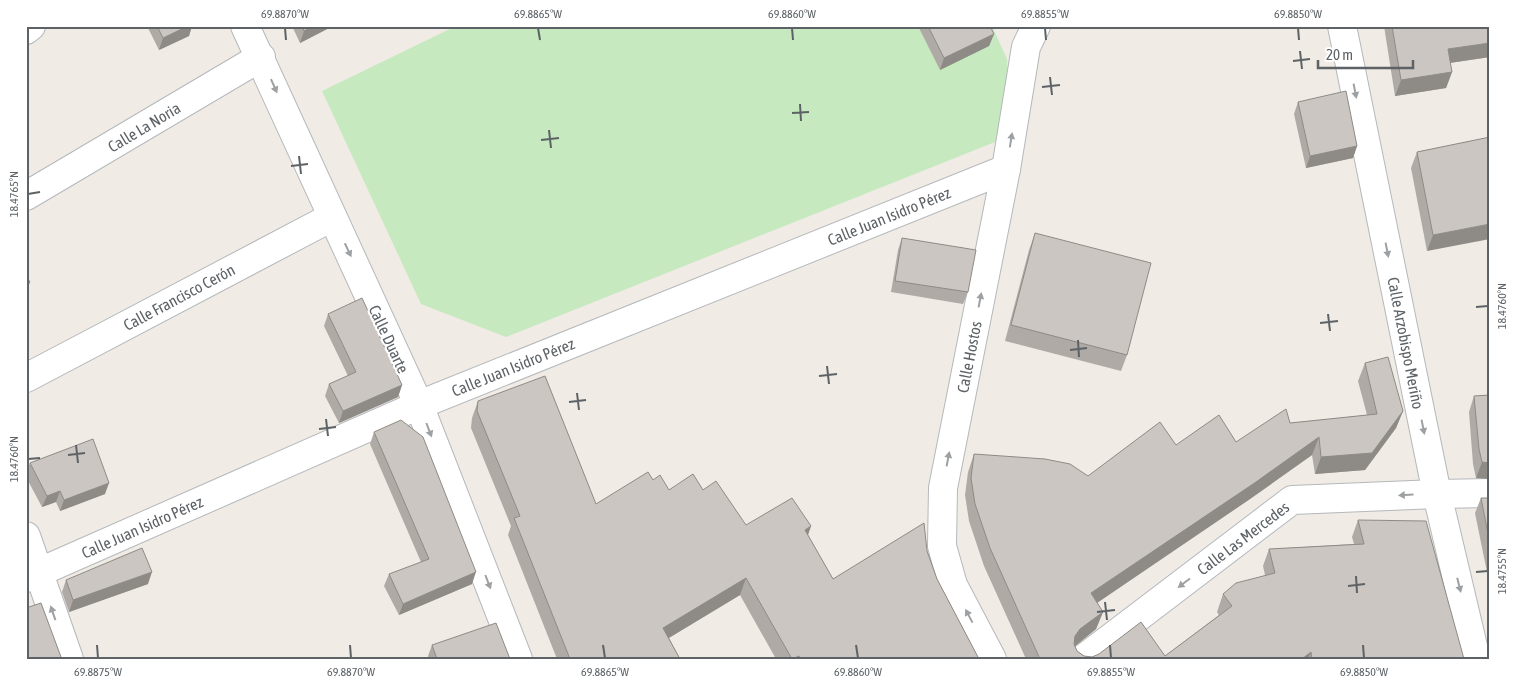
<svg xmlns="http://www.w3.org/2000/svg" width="1516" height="685" font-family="'Asap Condensed',sans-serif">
<rect width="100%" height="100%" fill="#f0ebe4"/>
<path fill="#c6e9bf" d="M456,26h536l15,33 1,34 -3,25 -10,24 -489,195 -85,-33 -99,-213z"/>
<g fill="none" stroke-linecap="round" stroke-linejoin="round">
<defs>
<g id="minor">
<path d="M245,26l174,379 99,254"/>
<path d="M1342,26l95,468 39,165"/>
<path d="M26,30l5,-4"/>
<path d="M26,196l235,-139"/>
<path d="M26,378l306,-161"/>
<path d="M26,536l43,123"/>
<path d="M26,578l393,-173 587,-236"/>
<path d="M992,659l-39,-74 -11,-39 1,-58 63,-319 20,-122 10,-21"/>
<path d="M1083,659l209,-159 145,-6 53,-1"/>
</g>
</defs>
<use href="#minor" stroke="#b5b8bc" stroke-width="30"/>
<use href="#minor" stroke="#fff" stroke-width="28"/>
</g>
<g fill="#afaaa6">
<path d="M147,26h45l-3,10 -30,14z"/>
<path d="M292,26h41l-33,17z"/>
<path d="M918,26h72l4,8 -5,12 -49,24z"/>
<path d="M1384,26h106v31l-40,6 2,9 -6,16 -51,8z"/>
<path d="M1298,102l59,44 -4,12 -47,10 -12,-54z"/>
<path d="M1490,137l-63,114 -16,-83 6,-16z"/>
<path d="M1035,233l92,122 -6,16 -116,-30 24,-91z"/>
<path d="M902,238l66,54 -5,12 -72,-12 7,-42z"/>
<path d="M328,314l74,71 -4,12 -59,26 -14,-27 4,-12 19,-8 -24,-50z"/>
<path d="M1365,363l38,48 -7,17 -31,42 -50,4 -3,-19 -62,44 -153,104 6,9 -7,17 -21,17 2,5 7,5 8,1 73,-1 54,-41 -2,-3 6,-18 42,-19 -2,-9 6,-17 85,-5 -2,-7 6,-17 106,139h-438l-42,-93 -15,-45 -4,-26 3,-23 6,-18 114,22 88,-31 60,-3 54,-19 77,-8 -9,-34z"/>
<path d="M1490,395v84l-14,-1 -3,-14 -4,-52 5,-16z"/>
<path d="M478,401l118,103 57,-24 16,10h34l43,35 65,1 -3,9 25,44 94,-28 10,28 42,80h-203l-36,-64 -71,43 11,21h-123l-49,-124 3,-9 -40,-98 1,-10z"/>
<path d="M374,432l98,152 -73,31 -15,-29 5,-12 32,-12 -51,-118z"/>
<path d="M30,463l75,31 -45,17 -4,-9 -14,5 -16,-30v-4z"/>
<path d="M1490,494v93l-15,-74 6,-15h7z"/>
<path d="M66,580l82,4 -79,28 -7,-20z"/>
<path d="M432,645l78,14h-81l-1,-3z"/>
</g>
<g fill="#8e8b87">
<path d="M188,26h4l-3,10 -30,14 4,-12z"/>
<path d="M313,26h20l-33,17 4,-12z"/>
<path d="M994,34l-5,12 -49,24 4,-12z"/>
<path d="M1490,43v14l-48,7 6,-15z"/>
<path d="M1452,72l-6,16 -51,8 6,-16z"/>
<path d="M1357,146l-4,12 -47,10 4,-12z"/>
<path d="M1490,224v15l-63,12 6,-16z"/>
<path d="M30,282l-4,12v-9z"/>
<path d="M402,385l-4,12 -59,26 4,-12z"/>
<path d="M1403,411l-7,17 -31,42 -50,4 6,-17z"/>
<path d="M1319,437l-7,18 -62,44 -165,112 6,-18z"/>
<path d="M1482,462l8,1v16l-14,-1z"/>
<path d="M109,483l-4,11 -45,17 4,-11z"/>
<path d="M60,491l-4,11 -14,5 5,-11z"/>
<path d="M811,526l-6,17v-13z"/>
<path d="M152,572l-4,12 -79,28 4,-12z"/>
<path d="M476,572l-4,12 -73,31 4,-11z"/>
<path d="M746,578l-6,17 -83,50 6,-17z"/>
<path d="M1103,612l-7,17 -22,18 1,-11 5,-7z"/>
<path d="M1311,652l-3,7h-6z"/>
</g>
<g fill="#cbc6c1" stroke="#8e8b87">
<path d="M157,26h31l-25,12z"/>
<path d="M302,26h11l-9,5z"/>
<path d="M928,26h62l4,8 -50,24z"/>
<path d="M1392,26h98v17l-42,6 4,23 -51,8z"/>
<path d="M1346,91l11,55 -47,10 -12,-54z"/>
<path d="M1490,137v87l-57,11 -16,-83z"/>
<path d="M1035,233l116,30 -24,92 -116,-30z"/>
<path d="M902,238l74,12 -8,42 -73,-11z"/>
<path d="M26,276l4,6 -4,3z"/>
<path d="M362,298l40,87 -59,26 -14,-27 27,-12 -28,-58z"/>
<path d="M1388,357l15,54 -31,42 -51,4 -2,-20 -63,45 -165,111 12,19 -23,17 -5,7 -1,8 3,7 7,5 8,1 7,-3 42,-32 24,34 67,-50 -9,-12 13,-11 39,-10 -6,-24 95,-5 -6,-24 68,1 38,138h-152l-1,-7 -9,7h-262l-50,-111 -15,-44 -4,-26 3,-24 71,5 25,5 18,12 72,-54 16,23 43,-30 17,27 50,-33 4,14 87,-9 -12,-51z"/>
<path d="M545,376l51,128 52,-32 5,8 7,-5 9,15 24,-16 10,16 13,-9 30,44 46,-27 19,28 -6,4 28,49 91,-56 3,28 10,28 42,80h-179l-1,-3 -7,3 -46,-81 -83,50 17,31h-110l-56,-141 6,-2 -43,-105 1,-10z"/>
<path d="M1490,395v68l-8,-1 -3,-13 -5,-53z"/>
<path d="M401,420l22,17 53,135 -73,32 -14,-30 40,-15 -55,-127z"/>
<path d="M93,439l16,44 -45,17 -4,-9 -13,5 -17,-33z"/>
<path d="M1481,498h9v46z"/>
<path d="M142,548l10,24 -79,28 -7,-20z"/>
<path d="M41,603l20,54 -6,2h-29v-51z"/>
<path d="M496,623l14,36h-73l-5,-14z"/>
</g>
<defs><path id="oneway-solid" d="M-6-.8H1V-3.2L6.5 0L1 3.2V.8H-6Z" transform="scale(1.25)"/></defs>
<g fill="#9da1a3">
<use href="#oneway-solid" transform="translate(274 86) rotate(66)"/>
<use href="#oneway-solid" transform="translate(1355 91) rotate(79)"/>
<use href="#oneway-solid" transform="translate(1011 140) rotate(-81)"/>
<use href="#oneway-solid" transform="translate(348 250) rotate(65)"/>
<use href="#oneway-solid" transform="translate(1387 250) rotate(79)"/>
<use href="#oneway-solid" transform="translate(980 300) rotate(-79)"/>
<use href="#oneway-solid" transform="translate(1423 427) rotate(79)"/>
<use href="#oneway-solid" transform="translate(429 430) rotate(69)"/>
<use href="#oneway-solid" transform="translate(948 459) rotate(-79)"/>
<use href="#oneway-solid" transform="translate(1406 495) rotate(177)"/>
<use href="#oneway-solid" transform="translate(488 582) rotate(69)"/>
<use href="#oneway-solid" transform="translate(1184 583) rotate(143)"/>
<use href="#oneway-solid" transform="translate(1459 585) rotate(76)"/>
<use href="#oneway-solid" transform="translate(53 613) rotate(-109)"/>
<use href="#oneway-solid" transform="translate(969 616) rotate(-118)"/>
</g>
<path fill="none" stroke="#5c6266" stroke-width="2" d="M285,28l1,12M538,28l2,12M792,28l1,12M1045,28l1,12M1298,28l1,12M1300,51l2,18M1293,61l17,-2M1050,77l2,18M1042,87l18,-2M800,104l1,17M792,113l17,-1M549,130l2,18M541,140l18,-2M299,156l2,18M291,166l17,-2M28,194l12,-2M1476,307l12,-1M1328,314l2,17M1320,323l18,-2M1078,340l1,17M1070,350l17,-2M827,366l2,18M819,376l18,-2M577,393l2,17M569,402l17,-2M326,419l2,17M319,429l17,-2M76,445l2,18M68,455l17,-2M28,459l12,-1M1476,572l12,-1M1356,576l1,17M1348,586l17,-2M1105,602l2,18M1097,612l18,-2M97,645l1,13M350,645l1,13M603,645l2,13M856,645l2,13M1110,645l1,13M1363,645l1,13"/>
<g text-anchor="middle" stroke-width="4.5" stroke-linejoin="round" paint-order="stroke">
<g font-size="16" fill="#5c6266" stroke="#fff">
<text transform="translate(144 127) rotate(-31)" y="6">Calle La Noria</text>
<text transform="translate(889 216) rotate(-22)" y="6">Calle Juan Isidro Pérez</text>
<text transform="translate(179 297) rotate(-28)" y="6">Calle Francisco Cerón</text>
<text transform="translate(389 339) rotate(65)" y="6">Calle Duarte</text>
<text transform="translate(1406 343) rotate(79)" y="6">Calle Arzobispo Meriño</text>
<text transform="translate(969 357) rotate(-79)" y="6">Calle Hostos</text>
<text transform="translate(513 367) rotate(-22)" y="6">Calle Juan Isidro Pérez</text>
<text transform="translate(142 527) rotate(-24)" y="6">Calle Juan Isidro Pérez</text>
<text transform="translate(1243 538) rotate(-37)" y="6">Calle Las Mercedes</text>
</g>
</g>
<rect width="1516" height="685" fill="none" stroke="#ffffff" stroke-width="55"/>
<path d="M1318 60v8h95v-8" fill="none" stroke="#5c6266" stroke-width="2.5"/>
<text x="1326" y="60" font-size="15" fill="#5c6266" stroke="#ffffff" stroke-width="4" paint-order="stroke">20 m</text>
<rect x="28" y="28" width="1460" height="630" fill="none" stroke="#5c6266" stroke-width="2"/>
<g font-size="12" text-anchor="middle" fill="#5c6266">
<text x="285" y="18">69.8870°W</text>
<text x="538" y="18">69.8865°W</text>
<text x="792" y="18">69.8860°W</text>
<text x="1045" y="18">69.8855°W</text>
<text x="1298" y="18">69.8850°W</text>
<text transform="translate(14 194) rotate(-90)" y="4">18.4765°N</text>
<text transform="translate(1502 306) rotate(-90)" y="4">18.4760°N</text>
<text transform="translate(14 459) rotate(-90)" y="4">18.4760°N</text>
<text transform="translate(1502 571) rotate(-90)" y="4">18.4755°N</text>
<text x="98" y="676">69.8875°W</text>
<text x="351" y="676">69.8870°W</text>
<text x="605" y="676">69.8865°W</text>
<text x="858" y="676">69.8860°W</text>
<text x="1111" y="676">69.8855°W</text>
<text x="1364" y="676">69.8850°W</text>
</g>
</svg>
